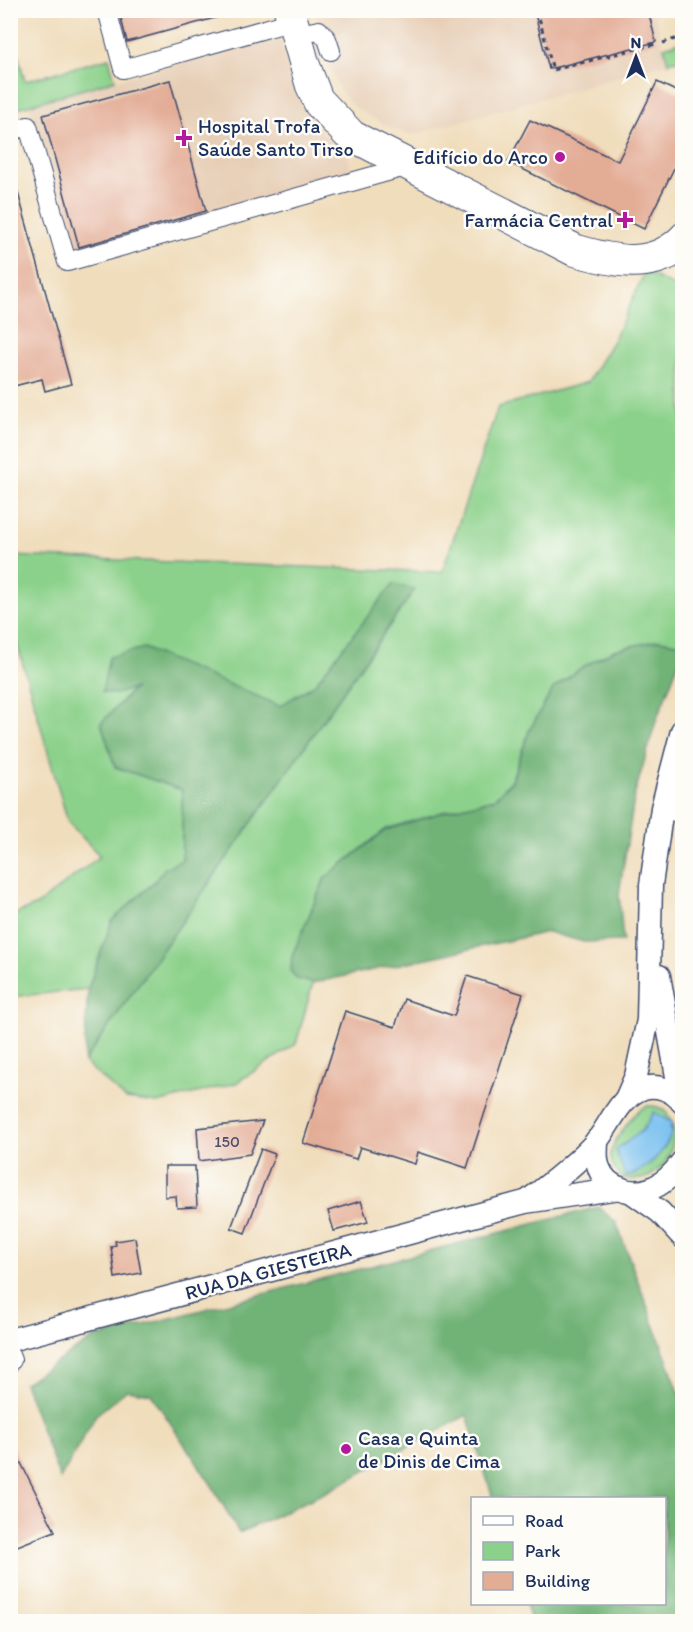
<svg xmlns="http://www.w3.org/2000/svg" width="693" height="1632" font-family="Itim,sans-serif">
<rect width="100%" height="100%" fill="#fdfcf7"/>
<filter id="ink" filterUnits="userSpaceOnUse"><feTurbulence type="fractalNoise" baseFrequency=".0167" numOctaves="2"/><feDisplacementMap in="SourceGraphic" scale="12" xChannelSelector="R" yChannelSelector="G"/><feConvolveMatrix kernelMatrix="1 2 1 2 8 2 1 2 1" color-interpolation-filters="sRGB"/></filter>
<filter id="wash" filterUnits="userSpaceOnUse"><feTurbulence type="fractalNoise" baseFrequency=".008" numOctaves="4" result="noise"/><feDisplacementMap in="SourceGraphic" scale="24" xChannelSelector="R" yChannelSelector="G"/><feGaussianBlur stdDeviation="1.35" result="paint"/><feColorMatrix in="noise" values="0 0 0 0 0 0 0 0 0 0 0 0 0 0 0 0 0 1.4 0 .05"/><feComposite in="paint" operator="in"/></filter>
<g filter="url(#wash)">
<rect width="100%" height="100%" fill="#f0ddbc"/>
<g fill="#e7cfb7">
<path d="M315,11h339l14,52 -257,72 -22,-7 -37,-23 -13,-17 -10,-22z"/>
<path d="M279,35l17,60 19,31 34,31v18l-278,81 -42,-151z"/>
</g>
<g fill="#8cd18b" stroke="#548074" stroke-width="1.5" fill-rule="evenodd">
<path d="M11,28l14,53 84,-23 6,22 -104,30z"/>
<path d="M682,41v22l-8,-3 -6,3 -4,-16z"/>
<path d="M645,272l37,18v354l-23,-4 -45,10 -33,18 -28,21 -24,42 -18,50 -17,18 -48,12 -60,18 -61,49 -14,32 -13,69 15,4 -17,61 -60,39 -79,20 -31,-4 -42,-37 331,-473 -22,-4 -79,100 -34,21 -135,-57 -9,37 -35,37 14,44 67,23v71l-17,7 -10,13 -43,40 -24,68 -77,8v-81l26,-11 63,-49 -32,-34 -57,-199v-67l431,16 56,-165 90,-25 26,-43z"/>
<path d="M646,1106c47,-4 31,86 -23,72 -19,-16 -14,-30 -1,-47 8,-10 12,-19 24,-25zM654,1112l15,16 -20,37 -23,11 -10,-26 27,-20z"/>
</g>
<g fill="#71b377" stroke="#46716a" stroke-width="1.5">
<path d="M393,584l22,5 -331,473 4,-73 24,-68 43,-40 10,-13 17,-8v-70l-67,-23 -14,-44 34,-35 -19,6 -14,-2 7,-35 35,-9 136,58 34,-21z"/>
<path d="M659,640l23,4v10l-26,67 -21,72 -16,101 4,47 -39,1 -36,-10 -235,51 -16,-4 -6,-7 1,-16 33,-78 61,-48 60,-19 48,-12 18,-18 17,-50 24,-42 28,-21 33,-18z"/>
<path d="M598,1207l18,15 66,178v221h-151l-5,-17h138v-106h-171l-26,-83 -139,76 -89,42 -28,-49 -60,-90 -24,-4 -31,25 -36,64 -36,-96 70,-45z"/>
</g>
<path fill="#78c0f0" stroke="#4a78a7" stroke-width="1.5" d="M654,1112l19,11 -3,5 3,2c-9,24 -24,38 -47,47l-10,-27 27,-20z"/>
<g id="blocks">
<g fill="#e3ac95">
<path d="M119,10h107v5l-99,27z"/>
<path d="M534,10h114l8,32 -107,27z"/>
<path d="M170,80l36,131 -127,36 -36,-132z"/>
<path d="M657,82l25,12v58l-38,77 -136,-67 22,-42 88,41z"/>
<path d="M15,182l56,202 -26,7 -3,-12 -32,8v-204z"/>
<path d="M467,976l56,18 -56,174 -49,-16 -3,12 -55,-17 -4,12 -53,-16 42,-132 50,16 9,-28 50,17z"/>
<path d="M263,1121l-13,33 -51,7 -2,-33z"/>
<path d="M261,1149l14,5 -30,79 -14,-5z"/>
<path d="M165,1166h30l2,41 -20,1 -1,-12 -11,1z"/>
<path d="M361,1201l7,21 -34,9 -6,-20z"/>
<path d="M135,1238l6,35 -26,5 -4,-32 5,-1 -1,-4z"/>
<path d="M10,1441l45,90 -45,18z"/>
</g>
</g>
</g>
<g filter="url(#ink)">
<use href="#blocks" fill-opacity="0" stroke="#3b496c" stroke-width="1.5"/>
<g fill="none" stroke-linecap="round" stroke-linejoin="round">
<defs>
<g id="minor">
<path d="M107,10l16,59 163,-46"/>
<path d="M283,10l22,77 9,20 29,31 228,118c38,11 76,21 111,-3"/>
<path d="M296,10l14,52 13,34 33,35 222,113c38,11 74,20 104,-13"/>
<path d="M303,33l16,-3 8,9 4,12"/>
<path d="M10,131l18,-5 39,136 352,-99"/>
<path d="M662,808l17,5 3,-4"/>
<path d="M10,1355l2,5 -2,3"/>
</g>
<g id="major">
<path d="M659,976l22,123"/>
<path d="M626,1099l10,-23 12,-56 3,-135 11,-77 20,-77"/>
<path d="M597,1140c0,9 -2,19 2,28 7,20 33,28 51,21 14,-5 24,-16 32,-27"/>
<path d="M633,1193l27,19 22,24"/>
<path d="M529,1200c24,-18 47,-36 67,-58 14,-17 23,-44 45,-53 15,-6 32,1 41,13"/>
<path d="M10,1340l515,-138 95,-14"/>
</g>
</defs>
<use href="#minor" stroke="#3b496c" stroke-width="20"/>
<use href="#major" stroke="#3b496c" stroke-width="25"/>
<g stroke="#3b496c" stroke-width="3" stroke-dasharray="4.5 4.5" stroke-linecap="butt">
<path d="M537,10l16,60 103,-26"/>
<path d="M663,43l18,-6 1,-4"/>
<path d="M676,714l6,-18"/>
</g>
<use href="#minor" stroke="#fff" stroke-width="18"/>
<use href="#major" stroke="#fff" stroke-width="22"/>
</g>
</g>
<g fill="#b5179e" stroke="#fdfcf7" stroke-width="2">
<path d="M181 129h6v6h6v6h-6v6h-6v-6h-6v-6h6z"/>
<circle cx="560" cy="157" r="6"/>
<path d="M622 211h6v6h6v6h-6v6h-6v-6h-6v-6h6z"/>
<circle cx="346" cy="1449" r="6"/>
</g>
<g text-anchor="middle" stroke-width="5" stroke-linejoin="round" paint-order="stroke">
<g font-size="16" fill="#4d4e6c">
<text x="227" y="1147">150</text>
</g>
<g font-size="20" fill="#1b2f5e" stroke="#fdfcf7" text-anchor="start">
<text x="198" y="133">Hospital Trofa<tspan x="198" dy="23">Saúde Santo Tirso</tspan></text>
<text x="548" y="164" text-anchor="end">Edifício do Arco</text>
<text x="613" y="227" text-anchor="end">Farmácia Central</text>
<text x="358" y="1445">Casa e Quinta<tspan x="358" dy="23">de Dinis de Cima</tspan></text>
</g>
<g font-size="20" fill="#1b2f5e" stroke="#fdfcf7">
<text transform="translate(268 1271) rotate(-15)" y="7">RUA DA GIESTEIRA</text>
</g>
</g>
<rect width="693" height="1632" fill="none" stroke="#fdfcf7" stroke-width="36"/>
<rect x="471" y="1497" width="195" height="108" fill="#fdfcf7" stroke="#a3aaba" stroke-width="1.5"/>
<rect x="483" y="1516" width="30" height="9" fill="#ffffff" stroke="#a3aaba" stroke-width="1.5"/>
<text x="525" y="1527" font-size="18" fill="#1b2f5e">Road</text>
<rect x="483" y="1542" width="30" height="18" fill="#8cd18b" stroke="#a3aaba" stroke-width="1.5"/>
<text x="525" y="1557" font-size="18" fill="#1b2f5e">Park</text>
<rect x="483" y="1572" width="30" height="18" fill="#e3ac95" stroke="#a3aaba" stroke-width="1.5"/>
<text x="525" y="1587" font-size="18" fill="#1b2f5e">Building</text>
<g transform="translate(636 57)" stroke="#fdfcf7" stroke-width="4.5" paint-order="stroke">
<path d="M0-4.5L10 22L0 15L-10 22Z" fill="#1b2f5e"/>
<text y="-9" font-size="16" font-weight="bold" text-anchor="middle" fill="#1b2f5e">N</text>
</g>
</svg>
